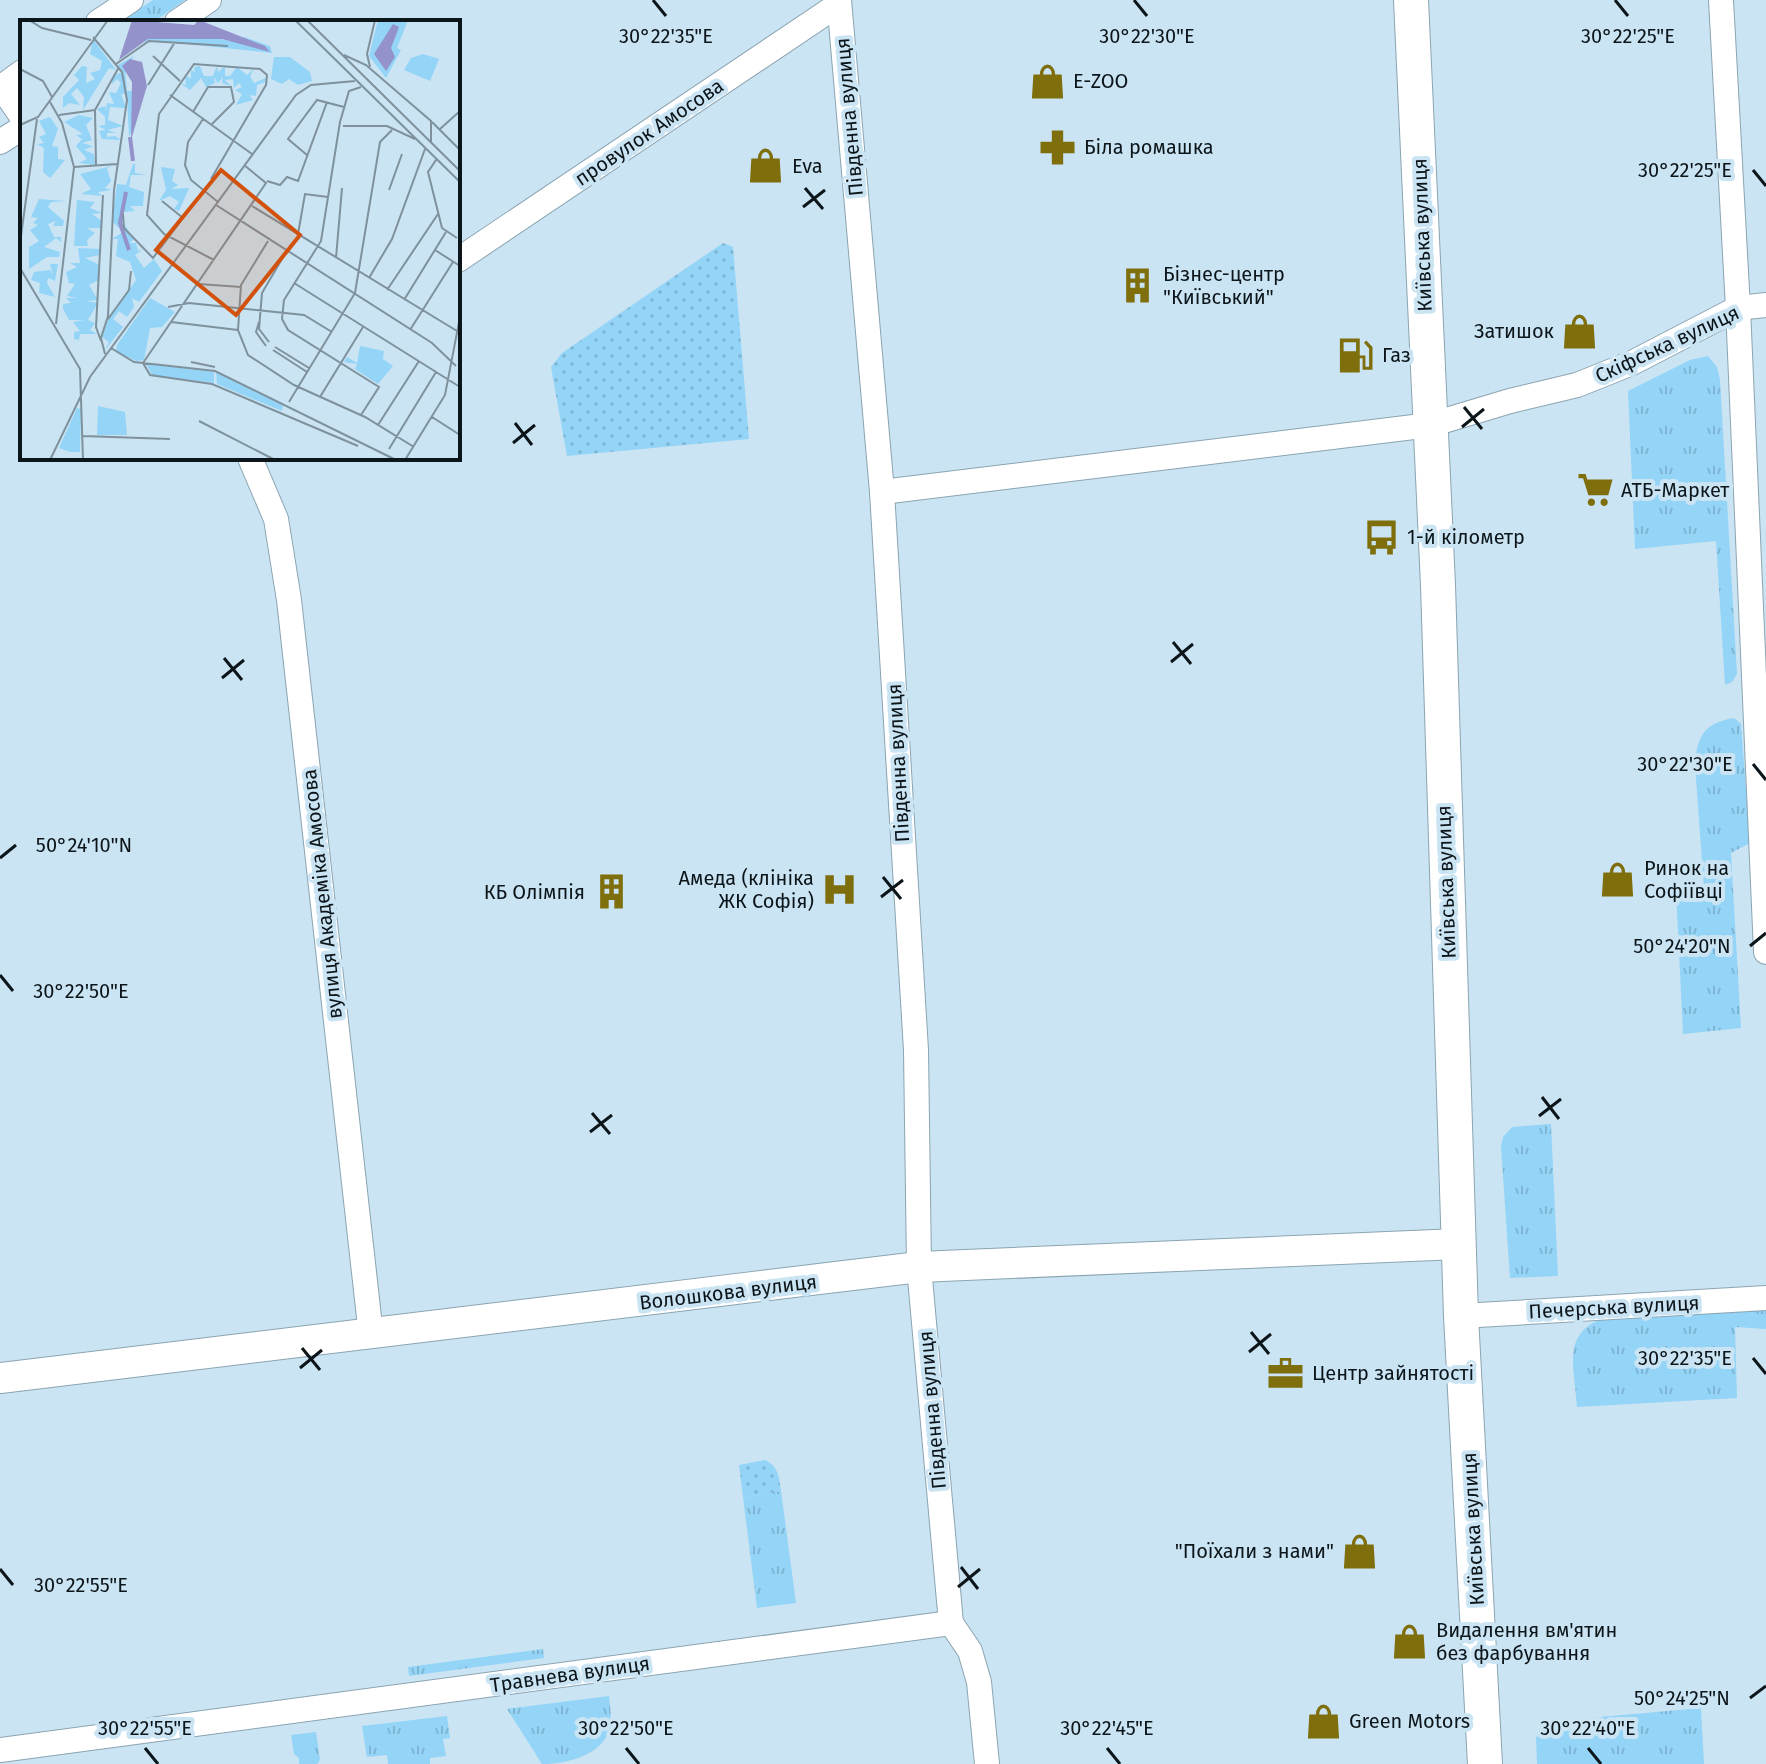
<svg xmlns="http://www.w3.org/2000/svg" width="1766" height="1764" font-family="'Fira Sans',sans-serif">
<defs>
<pattern id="grass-tufts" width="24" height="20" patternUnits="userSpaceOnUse" patternTransform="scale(2)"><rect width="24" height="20" fill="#93d4f7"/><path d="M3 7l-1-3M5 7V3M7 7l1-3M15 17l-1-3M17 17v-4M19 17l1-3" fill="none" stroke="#7eb5d3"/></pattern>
<pattern id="park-dots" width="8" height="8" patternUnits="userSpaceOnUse" patternTransform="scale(2)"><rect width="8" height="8" fill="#93d4f7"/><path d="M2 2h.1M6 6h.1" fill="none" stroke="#7eb5d3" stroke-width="1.8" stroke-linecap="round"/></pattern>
</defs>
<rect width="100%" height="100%" fill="#cae4f3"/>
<g fill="url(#grass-tufts)">
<path d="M153,0h32l-32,22h-33z"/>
<path d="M1708,356l9,11 3,13 17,294 -5,8 -7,3 -9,-144 -81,8 -7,-158 62,-31z"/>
<path d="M1734,718l7,6 9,119 -19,10 10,175 -58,6 -7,-142 28,-3 -9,-124c2,-29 9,-42 39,-47z"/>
<path d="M1551,1124l7,152 -48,2 -9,-131 2,-10 9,-10z"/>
<path d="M1766,1309v20l-31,-2 2,71 -160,9c-2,-41 -17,-74 29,-90z"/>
<path d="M781,1491l15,112 -39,5 -14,-111z"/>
<path d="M543,1649l1,9 -135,18 -1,-9z"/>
<path d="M609,1696c1,12 4,27 -1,38 -11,23 -44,30 -66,30l-35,-55z"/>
<path d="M1701,1708l3,56h-167l-1,-26 8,-16z"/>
<path d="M447,1716l3,22 -7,1 3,17 -16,2v6h-42l-1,-9 -20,2 -5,-31z"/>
<path d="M316,1732l4,28 -3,4h-18v-6l-5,-4 -3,-19z"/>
</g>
<g fill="url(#park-dots)">
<path d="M723,243l10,4 16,192 -182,17 -16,-89 11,-14z"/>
<path d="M765,1460c14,7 14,17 16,31l-38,6 -4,-32z"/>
</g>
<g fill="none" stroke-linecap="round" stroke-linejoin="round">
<defs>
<g id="minor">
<path d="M839,0l43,492 34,558 3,217 32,356 19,28 9,31 8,82"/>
<path d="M1721,0l17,308 28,644"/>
<path d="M98,22l33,-22"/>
<path d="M177,22l32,-22"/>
<path d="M0,85l22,32"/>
<path d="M0,88l22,-16"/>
<path d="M0,142l22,-14"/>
<path d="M458,260l381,-256"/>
<path d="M250,458l26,61 13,81 82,735"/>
<path d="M882,492l548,-67 80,-24 67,-16 55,-22 106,-55 28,-3"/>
<path d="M1461,1316l305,-18"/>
<path d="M0,1750l951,-127"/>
</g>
<path id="tertiary" d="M0,1378l919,-111 539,-23"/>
<path id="secondary" d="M1411,0l27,585 23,731 24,448"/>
</defs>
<use href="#minor" stroke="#8ba4b2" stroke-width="26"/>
<use href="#tertiary" stroke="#8ba4b2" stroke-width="32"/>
<use href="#secondary" stroke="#8ba4b2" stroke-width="36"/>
<use href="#minor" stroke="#fff" stroke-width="24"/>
<use href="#tertiary" stroke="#fff" stroke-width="30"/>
<use href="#secondary" stroke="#fff" stroke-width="34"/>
</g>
<path fill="none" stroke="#0c151a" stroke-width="3" d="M653,0l13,16M1134,0l13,16M1615,0l13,16M1753,170l13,16M805,188l18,21M803,207l22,-17M1464,407l18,22M515,423l17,22M1462,427l22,-18M513,443l22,-18M1173,642l18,22M224,658l18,22M1171,662l22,-18M222,678l22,-18M1753,764l13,16M0,858l16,-13M883,877l18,22M881,897l22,-17M1750,946l16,-13M0,975l13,16M1542,1097l17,22M592,1113l18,21M1539,1116l22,-17M590,1132l22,-17M1251,1332l18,22M302,1348l18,22M1249,1352l22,-18M1753,1358l13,16M300,1368l22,-18M961,1567l17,22M0,1569l13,16M958,1587l22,-18M1750,1698l16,-12M145,1748l13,16M626,1748l13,16M1107,1748l13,16M1588,1748l13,16"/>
<defs>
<symbol id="shop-bare" viewBox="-9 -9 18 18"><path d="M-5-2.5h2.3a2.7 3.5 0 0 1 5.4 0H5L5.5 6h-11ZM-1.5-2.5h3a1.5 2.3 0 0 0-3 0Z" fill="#7f6e0c" stroke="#cae4f3" stroke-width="2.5" paint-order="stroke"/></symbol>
<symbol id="pharmacy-bare" viewBox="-9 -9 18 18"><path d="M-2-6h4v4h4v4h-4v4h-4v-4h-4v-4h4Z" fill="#7f6e0c" stroke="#cae4f3" stroke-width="2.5" paint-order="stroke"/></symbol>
<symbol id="building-bare" viewBox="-9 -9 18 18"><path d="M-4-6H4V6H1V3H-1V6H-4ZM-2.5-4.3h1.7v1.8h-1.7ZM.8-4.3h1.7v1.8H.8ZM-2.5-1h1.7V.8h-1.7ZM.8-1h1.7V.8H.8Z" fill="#7f6e0c" stroke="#cae4f3" stroke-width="2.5" paint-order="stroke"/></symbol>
<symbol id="fuel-bare" viewBox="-9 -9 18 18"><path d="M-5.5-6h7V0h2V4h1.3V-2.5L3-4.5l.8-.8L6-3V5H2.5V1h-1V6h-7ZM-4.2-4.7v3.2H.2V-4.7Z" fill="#7f6e0c" stroke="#cae4f3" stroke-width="2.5" paint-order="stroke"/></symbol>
<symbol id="supermarket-bare" viewBox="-9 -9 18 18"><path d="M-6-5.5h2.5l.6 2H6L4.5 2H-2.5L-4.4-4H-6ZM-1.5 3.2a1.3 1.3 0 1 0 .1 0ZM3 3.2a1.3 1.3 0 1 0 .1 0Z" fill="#7f6e0c" stroke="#cae4f3" stroke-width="2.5" paint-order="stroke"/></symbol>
<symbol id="bus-bare" viewBox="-9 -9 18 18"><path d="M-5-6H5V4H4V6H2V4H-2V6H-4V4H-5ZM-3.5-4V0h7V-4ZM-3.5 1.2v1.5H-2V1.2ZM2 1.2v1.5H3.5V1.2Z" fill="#7f6e0c" stroke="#cae4f3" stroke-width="2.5" paint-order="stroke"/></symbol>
<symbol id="hospital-bare" viewBox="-9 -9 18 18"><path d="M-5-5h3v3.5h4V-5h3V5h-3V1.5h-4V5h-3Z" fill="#7f6e0c" stroke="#cae4f3" stroke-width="2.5" paint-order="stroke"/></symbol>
<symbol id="office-bare" viewBox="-9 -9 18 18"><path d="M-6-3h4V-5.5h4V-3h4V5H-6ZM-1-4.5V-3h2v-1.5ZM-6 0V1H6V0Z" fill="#7f6e0c" stroke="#cae4f3" stroke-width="2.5" paint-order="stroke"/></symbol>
</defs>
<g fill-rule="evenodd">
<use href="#shop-bare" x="1022" y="56" width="51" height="51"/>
<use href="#pharmacy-bare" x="1032" y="122" width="51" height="51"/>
<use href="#shop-bare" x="740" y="140" width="51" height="51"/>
<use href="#building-bare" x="1112" y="260" width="51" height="51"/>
<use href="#shop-bare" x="1554" y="306" width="51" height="51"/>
<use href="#fuel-bare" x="1330" y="330" width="51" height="51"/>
<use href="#supermarket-bare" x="1570" y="464" width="51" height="51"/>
<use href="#bus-bare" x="1356" y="512" width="51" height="51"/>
<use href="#shop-bare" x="1592" y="854" width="51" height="51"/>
<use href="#hospital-bare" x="814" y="864" width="51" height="51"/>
<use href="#building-bare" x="586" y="866" width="51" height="51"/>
<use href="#office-bare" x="1260" y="1348" width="51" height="51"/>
<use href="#shop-bare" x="1334" y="1526" width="51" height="51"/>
<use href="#shop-bare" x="1384" y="1616" width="51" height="51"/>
<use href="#shop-bare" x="1298" y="1696" width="51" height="51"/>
</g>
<g text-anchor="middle" stroke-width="8" stroke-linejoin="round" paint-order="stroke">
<g font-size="20" fill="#0c151a" stroke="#cae4f3" text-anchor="start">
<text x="1073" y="88">E-ZOO</text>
<text x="1084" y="154">Біла ромашка</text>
<text x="792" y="173">Eva</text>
<text x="1163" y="281">Бізнес-центр<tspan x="1163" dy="23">"Київський"</tspan></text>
<text x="1554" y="338" text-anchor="end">Затишок</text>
<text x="1382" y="362">Газ</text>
<text x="1621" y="497">АТБ-Маркет</text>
<text x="1407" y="544">1-й кілометр</text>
<text x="1644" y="875">Ринок на<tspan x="1644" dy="23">Софіївці</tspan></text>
<text x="814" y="885" text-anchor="end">Амеда (клініка<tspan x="814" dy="23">ЖК Софія)</tspan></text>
<text x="585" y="899" text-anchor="end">КБ Олімпія</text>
<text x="1312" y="1380">Центр зайнятості</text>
<text x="1334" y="1558" text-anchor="end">"Поїхали з нами"</text>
<text x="1436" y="1637">Видалення вм'ятин<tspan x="1436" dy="23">без фарбування</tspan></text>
<text x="1349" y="1728">Green Motors</text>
</g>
<g font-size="20" fill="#0c151a" stroke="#cae4f3">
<text transform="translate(849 117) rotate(-95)" y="7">Південна вулиця</text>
<text transform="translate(649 132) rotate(-34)" y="7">провулок Амосова</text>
<text transform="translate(1422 235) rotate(-92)" y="7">Київська вулиця</text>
<text transform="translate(1667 344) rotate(-25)" y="7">Скіфська вулиця</text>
<text transform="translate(898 763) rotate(-93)" y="7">Південна вулиця</text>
<text transform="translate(1446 882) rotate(-92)" y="7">Київська вулиця</text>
<text transform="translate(322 894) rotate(-96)" y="7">вулиця Академіка Амосова</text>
<text transform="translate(728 1292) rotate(-7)" y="7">Волошкова вулиця</text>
<text transform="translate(1614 1307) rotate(-3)" y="7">Печерська вулиця</text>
<text transform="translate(932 1410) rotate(-95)" y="7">Південна вулиця</text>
<text transform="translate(1473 1529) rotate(-93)" y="7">Київська вулиця</text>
<text transform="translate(570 1674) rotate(-8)" y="7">Травнева вулиця</text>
</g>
</g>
<g transform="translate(20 20)">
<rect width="440" height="440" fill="#cae4f3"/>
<path d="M73,19l23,31 -7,-2 -26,42 1,-13 -7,-9 -6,6 9,11 -11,-2 -6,5v-11l16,-17 -5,-5 8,-9 5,1 -1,16 9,-4 -5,-6 10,-3 2,-9 -12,-7zM114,36l-9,13 2,22h5v39l-3,7 -2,-43h-6l5,14 -16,-1 -2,13 15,6 -16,4 10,3h-10v4l8,-1 6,4 -19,-1 -3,-8 7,-1 -8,-4 7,-1v-8l-8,-8 8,-3 1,5 1,-8 7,1 -5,-12 7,1 5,-10 -4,-4 -5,5 1,-8 9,-4 -4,-7zM254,37h16l20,15 2,9 -14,4 -9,-6 -7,5 -11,-5zM180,46l4,10h9l4,-10 1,6 7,-6v10h5l7,-9 10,8 7,-6 -4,7 4,7 12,-5 -1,4 -8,3 -1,11 -7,-1 4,5 -17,5 6,-11 -7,-4 7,-3 -3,-4 -5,5 -1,-9 -8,1 6,6 -9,-3 1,-6 -5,6 -4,-6 1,6 -9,4 -5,-9 -11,12 -10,-7 6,2 -1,-10 6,4v-10l4,4 -1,-6zM59,95l14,3 -7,7 6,15 -10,3 11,3 -9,4 10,4 1,11 -16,-2 8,-4 -11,-13 6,-7 -6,-4 7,-1 -19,-12zM30,97l8,12 -6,17 6,1v12l7,1 -15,18 -7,-6 1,-24 -7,-4 7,-1 -5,-6 7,-3 -7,-13zM113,144h5l-3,1v8l12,2h-16l-2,12 15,5 -1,14h-13l5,5 -13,1v9l12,18 -4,4h6l2,8 5,-2 -8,6 9,13 10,-9 8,12 -23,31 -7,-4 2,9 -7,10 -8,-6 -6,8 10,8 -18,23 4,-8 -7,-5 6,-17 28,-40 -6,-18 -14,-6 2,-17h-6l11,-7 -11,-11 5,-37 9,1zM95,145l-8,3 4,13 -6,7 6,2 -13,2 4,4 -21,-2 10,-5 -11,-15zM141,147l14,2 -3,12 6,4 -7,4 18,-1 -10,23 -5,-2 5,-7 -9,-6 -11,5 7,-11zM19,179l27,2 -15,1 -3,5 16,14 -1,5h-10l3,-5 -8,3 6,13h7v5l-5,-4 -12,9 16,5 -1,5h-12l-18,12v-22l10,-6 -9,-11 8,-5 -5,-2 5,-5 -7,-1zM57,180l18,2 -5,6 12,5 -10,1 10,7v7h-15l8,5 -8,7 1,6h-14zM58,228l22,1v6l-15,3 15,7 -1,15 -10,5 9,15 -12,1 12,2 -10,17 7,3 -5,7 7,4h-17l-1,6 -5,-1v-7l6,-1 -7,-9 11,-2h-15l-6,-11v-5l8,-1 -5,-5h11l-10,-2 8,-12 -6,-1 -3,-11 11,-5 -7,-4h10zM30,244h8l-3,17 -7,-3 -1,5 8,14 -16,-4 1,-10 -9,-3 3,-8 16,-2 3,5zM130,278l25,14 -13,15 -12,1 -6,32 -8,1 -20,-10 1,-6zM340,326l24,5 -1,8 10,7 -15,18 -23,-15 2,-5 -13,-2 3,-5 10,6zM126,344l68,8v11l-62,-8zM196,352l67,33 -1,6 -65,-27z" fill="#93d4f7"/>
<path d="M224,17l26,9 2,7 -123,-13 -7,6 5,-7 67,-1 53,9 -27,-9z" fill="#93d4f7"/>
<path d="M358,0h30l-11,28 4,2 -15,28 -17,-22zM78,386l27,6 2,23h-30zM57,388l4,1 -1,43h-10l-11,-4z" fill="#93d4f7"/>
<path d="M403,34l16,5 -9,22 -26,-11 7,-12z" fill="#93d4f7"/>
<path d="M112,0l62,5 5,-5 66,26 5,6 -48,-13h-74l-29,21zM373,4l6,3 -8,21 4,9 -9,14 -12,-17zM110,39l12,3 5,24 -16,54 1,-58 -10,-16z" fill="#9492ca"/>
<path fill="none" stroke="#9492ca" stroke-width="4" d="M110,117l3,24M106,172l-6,31 9,27"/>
<path fill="none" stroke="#7e919c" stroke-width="2" d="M9,0l13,8 49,12M275,0l165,162M287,0l153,151M73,17l29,35 5,28 -13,90 -6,126 -7,22 4,16M324,35l22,10 65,56v21M133,36l27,25M96,44l33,-23 79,5M350,47l-3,-13 8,-34M0,49l23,12 9,16M128,65l27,-43M341,67l-12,4 -9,31 -19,119 -37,59 -2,19 6,11 91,57 -18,28M150,75l82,59M30,82l12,21 12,44 -18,157M173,92l15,-25h23l3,15 -23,23M39,95l36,-5M183,99l-15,23 -3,23 6,15 27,22M412,102l28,28M0,105l18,-8 70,-97M323,106h44l28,13M420,109l20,-18M287,135l-19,-16 29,-39 27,7M416,140l-8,12 14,56 15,10M224,145l22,18 -123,180 7,12 62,9 146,62M76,146l-1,-56 24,-43M54,147l43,-3M191,159l55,-94 1,-10 -7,-6 -66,-5 -35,50 -12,101 17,19 50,26M247,161l13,4 7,-8 11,4 29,-79M369,170l13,-36M142,181l21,17M196,185l216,138 24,23M232,186l205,125M103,194l1,14 29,30 50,-67M278,214l7,-40 23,3M248,221l-27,44 -3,45 10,25 46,30 71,32 49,30M0,223l17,-124M415,230l25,16M316,238l6,-70M0,248l60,101 3,91M349,258l23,-39 33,-90M274,263l166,104M179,264l42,3M367,270l51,-76M384,280l42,-68M148,287l21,-4 115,12 28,17M88,299l21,-29 2,-19M151,302l67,8M239,302l-3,10 10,14M390,310l43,-68M81,321l-5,-14 7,-132M249,322l-10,-13 3,-36 24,-41M255,327l34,21M91,328l23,14 81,9 181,89M253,330l34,22M171,342l24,5M300,377l43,-70M269,382l66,-109 25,-151 12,-12M412,397l28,18M179,401l76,39M358,405l41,-64M63,416l87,3M369,429l47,-77M30,440l40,-83 206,-282 15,-10 44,-4M385,440l40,-65 15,-78"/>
<path fill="#d2520d" fill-opacity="0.15" stroke="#d2520d" stroke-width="4" d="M201,150l79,65 -64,80 -80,-65z"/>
<rect width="440" height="440" fill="none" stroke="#0c151a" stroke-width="4"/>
</g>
<g font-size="20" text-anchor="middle" fill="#0c151a" stroke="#cae4f3" stroke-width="8" stroke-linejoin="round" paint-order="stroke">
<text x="666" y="43">30°22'35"E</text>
<text x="1147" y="43">30°22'30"E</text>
<text x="1628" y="43">30°22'25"E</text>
<text x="1685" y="177">30°22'25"E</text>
<text x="1685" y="771">30°22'30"E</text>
<text x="84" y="852">50°24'10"N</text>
<text x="1682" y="953">50°24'20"N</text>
<text x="81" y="998">30°22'50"E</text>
<text x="1685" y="1365">30°22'35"E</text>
<text x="81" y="1592">30°22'55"E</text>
<text x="1682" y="1705">50°24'25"N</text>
<text x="145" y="1735">30°22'55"E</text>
<text x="626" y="1735">30°22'50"E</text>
<text x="1107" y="1735">30°22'45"E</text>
<text x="1588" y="1735">30°22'40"E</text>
</g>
</svg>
